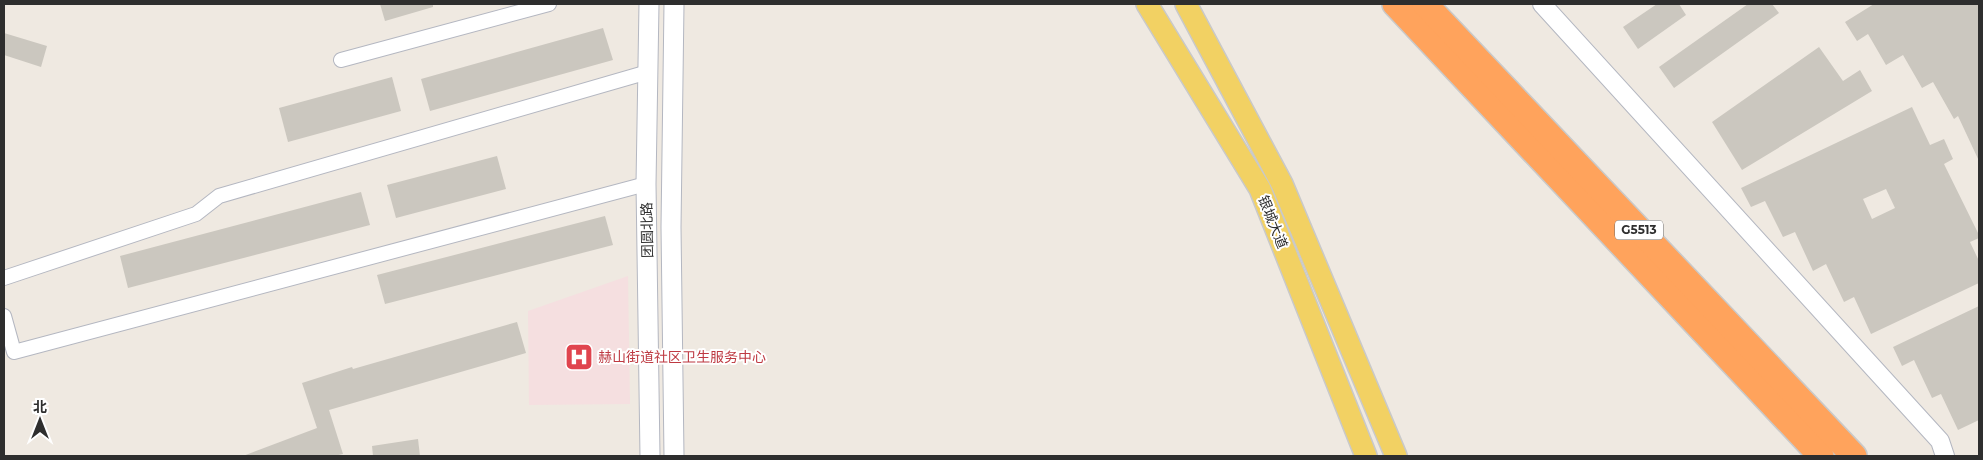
<svg xmlns="http://www.w3.org/2000/svg" width="1983" height="460" font-family="Montserrat,'Noto Sans SC',sans-serif">
<rect width="100%" height="100%" fill="#efe9e1"/>
<path fill="#f5dfe0" d="M628,276l2,128 -101,1 -1,-94z"/>
<g fill="#cbc7bf" fill-rule="evenodd">
<path d="M380,4h53v3l-48,14z"/>
<path d="M1657,4h22l7,11 -48,34 -15,-22z"/>
<path d="M1748,4h24l7,9 -105,75 -15,-21z"/>
<path d="M1874,4h105v157l-21,-45 -4,3 -21,-37 -11,6 -19,-33 -17,10 -18,-31 -11,7 -12,-19z"/>
<path d="M603,28l10,32 -183,51 -9,-32z"/>
<path d="M4,33l43,13 -6,21 -37,-12z"/>
<path d="M1819,47l24,34 17,-11 12,21 -130,79 -30,-48z"/>
<path d="M392,77l9,34 -113,31 -9,-34z"/>
<path d="M1912,107l18,38 14,-6 9,20 -9,5 35,71v3l-9,4 9,19v22l-108,51 -17,-37 -10,5 -18,-38 -13,7 -18,-39 -12,5 -18,-36 -14,6 -10,-19zM1886,189l9,19 -23,11 -9,-20z"/>
<path d="M497,156l9,33 -110,29 -9,-33z"/>
<path d="M361,192l9,33 -242,63 -8,-32z"/>
<path d="M605,216l8,29 -228,59 -8,-29z"/>
<path d="M1979,306v114l-21,10 -17,-36 -9,4 -18,-38 -12,6 -9,-19z"/>
<path d="M517,322l9,31 -197,57 14,44 -9,2h-91l74,-28 -15,-45 50,-16 1,2z"/>
<path d="M418,439l2,17h-47l-1,-10z"/>
</g>
<g fill="none" stroke-linecap="round" stroke-linejoin="round">
<defs>
<g id="minor">
<path d="M341,60l208,-56"/>
<path d="M4,278l192,-64 23,-18 429,-124"/>
<path d="M4,316l10,36 632,-168"/>
</g>
<path id="tertiary" d="M1542,4l398,437 5,15"/>
<g id="secondary">
<path d="M649,4l-3,180 4,272"/>
<path d="M674,456l-3,-229 3,-223"/>
</g>
<g id="primary">
<path d="M1147,4l113,185 106,267"/>
<path d="M1186,4l96,180 114,272"/>
</g>
<g id="motorway">
<path d="M1395,4l426,452"/>
<path d="M1425,4l429,452"/>
</g>
</defs>
<use href="#minor" stroke="#b4b7c1" stroke-width="16"/>
<use href="#tertiary" stroke="#b4b7c1" stroke-width="20"/>
<use href="#secondary" stroke="#b4b7c1" stroke-width="21"/>
<use href="#primary" stroke="#c9c9c9" stroke-width="24"/>
<use href="#motorway" stroke="#c9c9c9" stroke-width="28"/>
<use href="#minor" stroke="#fff" stroke-width="14"/>
<use href="#tertiary" stroke="#fff" stroke-width="18"/>
<use href="#secondary" stroke="#fff" stroke-width="19"/>
<use href="#primary" stroke="#f2d163" stroke-width="21"/>
<use href="#motorway" stroke="#ffa35c" stroke-width="25"/>
</g>
<defs>
<symbol id="hospital-square" viewBox="-11 -11 22 22"><rect x="-9" y="-9" width="18" height="18" rx="4" fill="#e0444e" stroke="#fff"/><path d="M-5-5h3v3.5h4V-5h3V5h-3V1.5h-4V5h-3Z" fill="#fff"/></symbol>
</defs>
<g fill-rule="evenodd">
<use href="#hospital-square" x="563" y="341" width="32" height="32"/>
</g>
<g text-anchor="middle" stroke-width="4" stroke-linejoin="round" paint-order="stroke">
<rect fill="#fff" stroke="#6d6d6d" stroke-width="1" x="1615" y="220.5" width="48" height="19" rx="4"/>
<g font-size="12" font-weight="bold" fill="#2e2e2e">
<text x="1639" y="234">G5513</text>
</g>
<g font-size="14" fill="#2e2e2e" stroke="#fff">
<text transform="translate(1273 222) rotate(68)" y="5">银城大道</text>
<text transform="translate(647 230) rotate(-91)" y="5">团圆北路</text>
</g>
<g font-size="14" fill="#be3a42" stroke="#fff" text-anchor="start">
<text x="598" y="362">赫山街道社区卫生服务中心</text>
</g>
</g>
<rect width="1983" height="460" fill="none" stroke="#2e2e2e" stroke-width="10"/>
<g transform="translate(40 420)" stroke="#ffffff" stroke-width="4" paint-order="stroke">
<path d="M0-4L9 19L0 12L-9 19Z" fill="#2e2e2e"/>
<text y="-8" font-size="14" font-weight="bold" text-anchor="middle" fill="#2e2e2e">北</text>
</g>
</svg>
